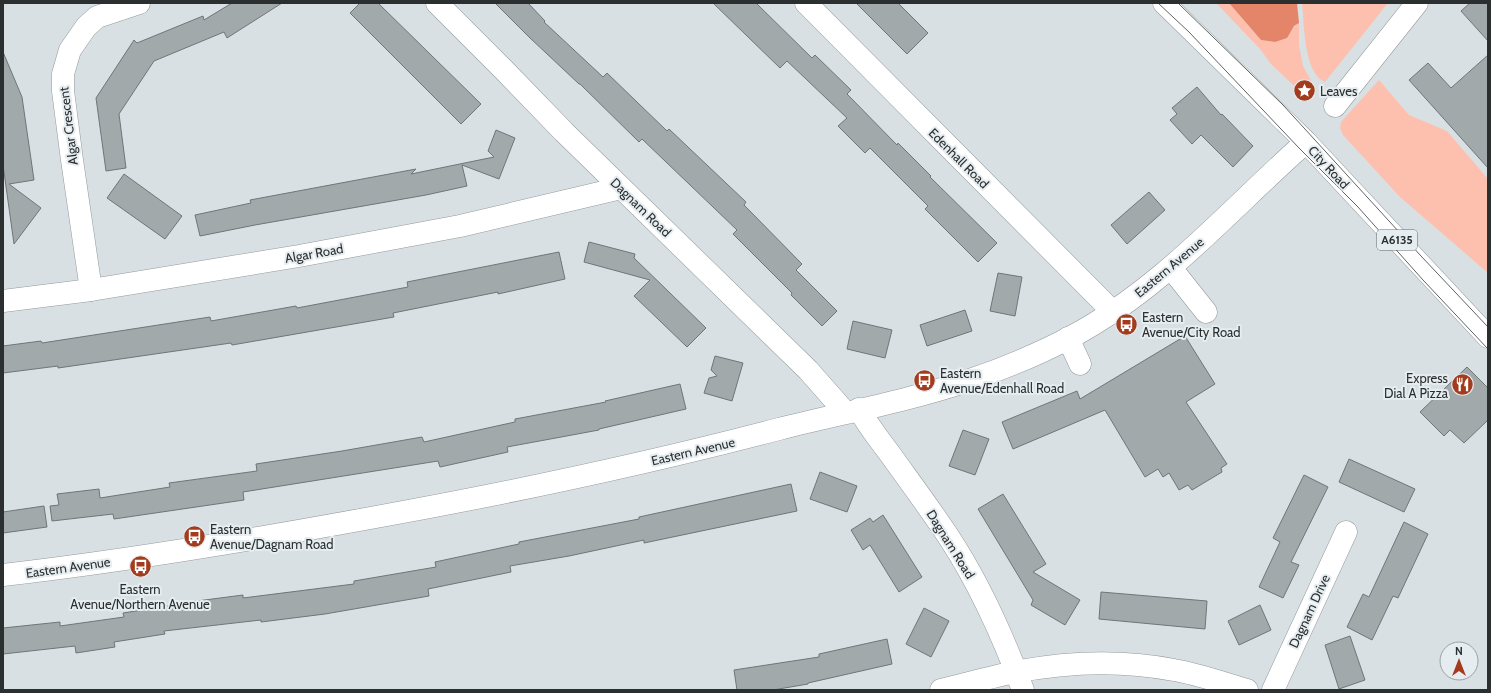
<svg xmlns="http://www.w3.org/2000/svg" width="1491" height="693" font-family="Cabin,sans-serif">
<rect width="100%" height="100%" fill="#d9e0e3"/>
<g fill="#fdc0af">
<path d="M1216,3h13l32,37 14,2 24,-19v22l4,21 12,22 -7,11 -37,-35 -11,-15z"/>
<path d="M1302,3l31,1 1,-1h54l-63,79c-3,-2 -6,-3 -8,-6 -13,-16 -13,-53 -15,-73z"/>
<path d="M1379,80l30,35 38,16 41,48v94l-88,-76 -57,-62 -3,-7 1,-6z"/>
</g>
<path fill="#e4856a" d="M1229,3h68l2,20 -5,3 -7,12 -12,4 -14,-2z"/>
<g fill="#a2a9ab" stroke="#6f7578">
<path d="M232,3h50l-55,35 -3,-6 -70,29 -35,53 7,54 -20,3 -10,-73 38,-58 3,3 66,-27 1,4z"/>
<path d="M360,3h18l103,101 -20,20 -111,-111z"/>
<path d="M495,3h33l17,18 -1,1 59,55 4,-4 60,58 2,-2 77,73 -2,3 58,59 -6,6 41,41 -15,15 -31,-31 1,-2 -59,-59 4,-4 -95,-91 -3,3 -59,-58h-1l-50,-47z"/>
<path d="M713,3h43l56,55 3,-3 36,35 -4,4 50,51 1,-2 33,33 -1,1 67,66 -19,19 -53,-53 3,-3 -58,-58 -5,5 -27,-27 9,-8 -60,-57 -7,7z"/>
<path d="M856,3h42l30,30 -21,21z"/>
<path d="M1470,3h18v38l-27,-30z"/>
<path d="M3,52l19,45 12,83 -25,4 32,24 -27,36 -11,-79z"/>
<path d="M1488,55v113l-79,-88 19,-17 23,25z"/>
<path d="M1197,87l24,28 1,-1 31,32 -20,21 -32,-32 -9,9 -22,-24 7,-6 -5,-6z"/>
<path d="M496,130l19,8 -16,41 -37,-14 5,21 -41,9 -171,30 -55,11 -5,-21 56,-12 -1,-3 166,-31 -5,5 83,-17 -6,-6z"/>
<path d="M124,174l58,42 -17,23 -58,-41z"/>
<path d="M1149,192l16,18 -38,34 -16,-19z"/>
<path d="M589,242l46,12 -1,4 72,70 -19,19 -53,-51 16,-16 -66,-18z"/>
<path d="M559,252l6,27 -67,15v-2l-105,21 1,4 -162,28 -1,-2 -173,25v-2l-55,7v-27l38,-5 1,2 168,-26 1,4 85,-15 1,2 111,-21 -1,-5z"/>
<path d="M998,273l24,4 -7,39 -25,-5z"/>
<path d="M965,310l7,21 -45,15 -7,-21z"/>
<path d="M853,321l39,9 -7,28 -38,-9z"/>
<path d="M1185,336l30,48 -29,18 41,62 -6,4 1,4 -30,18 -4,-5 -9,5 -10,-17 -6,4 -5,-8 -13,8 -40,-67 -92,39 -11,-27 75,-31 3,8z"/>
<path d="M715,356l28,7 -11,38 -28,-8 5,-15 8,-2 -6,-6z"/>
<path d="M1467,367l21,21v32l-24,23 -14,-13 -6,6 -24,-24z"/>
<path d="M680,384l6,25 -87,20v1l-92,17 1,5 -68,15 -2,-6 -195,31 1,8 -130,19 -1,-5 -61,7 -2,-15 9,-1 -2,-11 42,-5 1,9 70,-11 -1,-4 88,-12 -1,-7 86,-13 80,-14 2,5 91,-20v-3l91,-17 -1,-1z"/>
<path d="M963,430l26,9 -14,36 -26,-9z"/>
<path d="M1349,459l66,30 -11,23 -65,-30z"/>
<path d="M820,472l37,14 -10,26 -37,-13z"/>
<path d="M1304,475l24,12 -37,75 8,3 -16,33 -24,-11 21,-45 -7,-4z"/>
<path d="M791,484l6,27 -153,32v-3l-75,16 -59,10 1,6 -83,17 1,7 -104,18 -64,8v-2l-97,11 1,3 -51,8 1,5 -39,6 -1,-7 -72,8v-26l57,-6v4l64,-9 -1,-4 51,-8v-1l69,-9v3l111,-14v-3l82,-14 -1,-5 84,-18v-2l120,-23v-2z"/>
<path d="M1003,494l43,70 -13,8 47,28 -15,25 -34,-20 2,-5 -55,-91z"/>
<path d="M44,506l3,21 -44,6v-21z"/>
<path d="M883,515l39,62 -23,15 -29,-47 -7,5 -12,-20 19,-12 3,4z"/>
<path d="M1404,522l24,12 -30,64 -5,-2 -21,44 -25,-13 16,-33 6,3z"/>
<path d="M1101,592l106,9 -2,28 -106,-10z"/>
<path d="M1260,605l11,25 -32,15 -11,-24z"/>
<path d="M924,608l25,13 -18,36 -25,-13z"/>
<path d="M1350,636l15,44 -26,9 -14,-44z"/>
<path d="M887,639l5,25 -84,19v1l-35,6h-36l-3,-20 85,-13v-3z"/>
</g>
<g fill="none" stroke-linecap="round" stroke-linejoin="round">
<defs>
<g id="minor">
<path d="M437,3l66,66 61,63 244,238 37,42"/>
<path d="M806,3l307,309"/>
<path d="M1335,106l82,-103"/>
<path d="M1171,268l35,44"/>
<path d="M91,290l-19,-130 -9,-69v-17l7,-24 16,-23 11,-10 42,-14"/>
<path d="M3,301l88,-11 208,-34 161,-30 161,-38"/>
<path d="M1068,338l12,26"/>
<path d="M859,409c9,17 20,30 31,45 20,28 41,56 60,85 30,46 54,100 73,151"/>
<path d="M3,575c121,-14 242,-34 362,-56 139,-25 277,-54 414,-90 63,-16 129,-28 191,-49 35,-12 71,-27 103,-44 91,-49 157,-127 233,-194"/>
<path d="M941,690c25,-6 50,-13 74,-18 51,-10 107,-12 159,-2 24,4 49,13 73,20"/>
<path d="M1273,690l73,-158"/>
</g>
<path id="major" d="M1164,3l142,139 182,195"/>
</defs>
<use href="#minor" stroke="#949a9d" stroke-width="23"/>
<use href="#major" stroke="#949a9d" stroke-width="23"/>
<use href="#minor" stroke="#fff" stroke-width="22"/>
<use href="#major" stroke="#fff" stroke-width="22"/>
<g stroke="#606466" stroke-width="1">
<path d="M1158,3l31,29 110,116 59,59 65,73 65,69"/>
<path d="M1178,3l105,102 138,151 67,71"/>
</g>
</g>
<defs>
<symbol id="sight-disc" viewBox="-11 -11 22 22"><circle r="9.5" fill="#a33b1c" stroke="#e6edf0"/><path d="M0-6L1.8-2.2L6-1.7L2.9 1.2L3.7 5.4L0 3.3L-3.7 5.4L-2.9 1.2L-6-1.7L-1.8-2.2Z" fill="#fff"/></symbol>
<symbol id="bus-disc" viewBox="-11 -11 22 22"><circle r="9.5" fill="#a33b1c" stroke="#e6edf0"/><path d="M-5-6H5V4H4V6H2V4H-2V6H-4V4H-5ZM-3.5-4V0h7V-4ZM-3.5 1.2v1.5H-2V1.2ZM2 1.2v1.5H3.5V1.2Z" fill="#fff"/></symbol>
<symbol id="restaurant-disc" viewBox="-11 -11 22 22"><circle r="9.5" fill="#a33b1c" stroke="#e6edf0"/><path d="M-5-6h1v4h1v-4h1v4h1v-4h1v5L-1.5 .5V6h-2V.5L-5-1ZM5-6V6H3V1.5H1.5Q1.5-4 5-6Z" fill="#fff"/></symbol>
</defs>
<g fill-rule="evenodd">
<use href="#sight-disc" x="1292" y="78" width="25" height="25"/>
<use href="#bus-disc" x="1114" y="312" width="25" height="25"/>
<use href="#bus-disc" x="912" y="368" width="25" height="25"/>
<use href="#restaurant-disc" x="1450" y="372" width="25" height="25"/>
<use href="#bus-disc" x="182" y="524" width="25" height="25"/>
<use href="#bus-disc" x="128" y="554" width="25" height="25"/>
</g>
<g text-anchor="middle" stroke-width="4" stroke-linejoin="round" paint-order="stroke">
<rect fill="#e6edf0" stroke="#64686a" stroke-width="1" x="1377" y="230" width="40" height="20" rx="3"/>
<g font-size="12" font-weight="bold" fill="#2c2f30">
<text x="1397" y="244">A6135</text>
</g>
<g font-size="13" fill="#2c2f30" stroke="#e6edf0" text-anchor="start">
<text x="1320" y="96">Leaves</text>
<text x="1142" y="322">Eastern<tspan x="1142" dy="15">Avenue/City Road</tspan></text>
<text x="940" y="378">Eastern<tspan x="940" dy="15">Avenue/Edenhall Road</tspan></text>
<text x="1448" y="383" text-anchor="end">Express<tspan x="1448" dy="15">Dial A Pizza</tspan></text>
<text x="210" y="534">Eastern<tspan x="210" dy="15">Avenue/Dagnam Road</tspan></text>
<text x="140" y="594" text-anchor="middle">Eastern<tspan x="140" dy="15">Avenue/Northern Avenue</tspan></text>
</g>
<g font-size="13" fill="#2c2f30" stroke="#e6edf0">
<text transform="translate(68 126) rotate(-97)" y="5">Algar Crescent</text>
<text transform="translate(959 158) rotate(45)" y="5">Edenhall Road</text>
<text transform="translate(1329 167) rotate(47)" y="5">City Road</text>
<text transform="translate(641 207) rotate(44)" y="5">Dagnam Road</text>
<text transform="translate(314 253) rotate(-10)" y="5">Algar Road</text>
<text transform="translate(1169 267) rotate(-40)" y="5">Eastern Avenue</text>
<text transform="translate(693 451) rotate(-13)" y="5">Eastern Avenue</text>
<text transform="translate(951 544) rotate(58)" y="5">Dagnam Road</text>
<text transform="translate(68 567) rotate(-8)" y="5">Eastern Avenue</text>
<text transform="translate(1309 611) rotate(-65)" y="5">Dagnam Drive</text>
</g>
</g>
<rect width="1491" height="693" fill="none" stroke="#2c2f30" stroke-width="8"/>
<g transform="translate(1459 661)"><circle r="19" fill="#e6edf0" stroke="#9ca1a3"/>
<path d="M0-3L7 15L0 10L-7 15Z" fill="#a33b1c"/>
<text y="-6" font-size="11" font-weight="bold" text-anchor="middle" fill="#2c2f30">N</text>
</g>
</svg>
